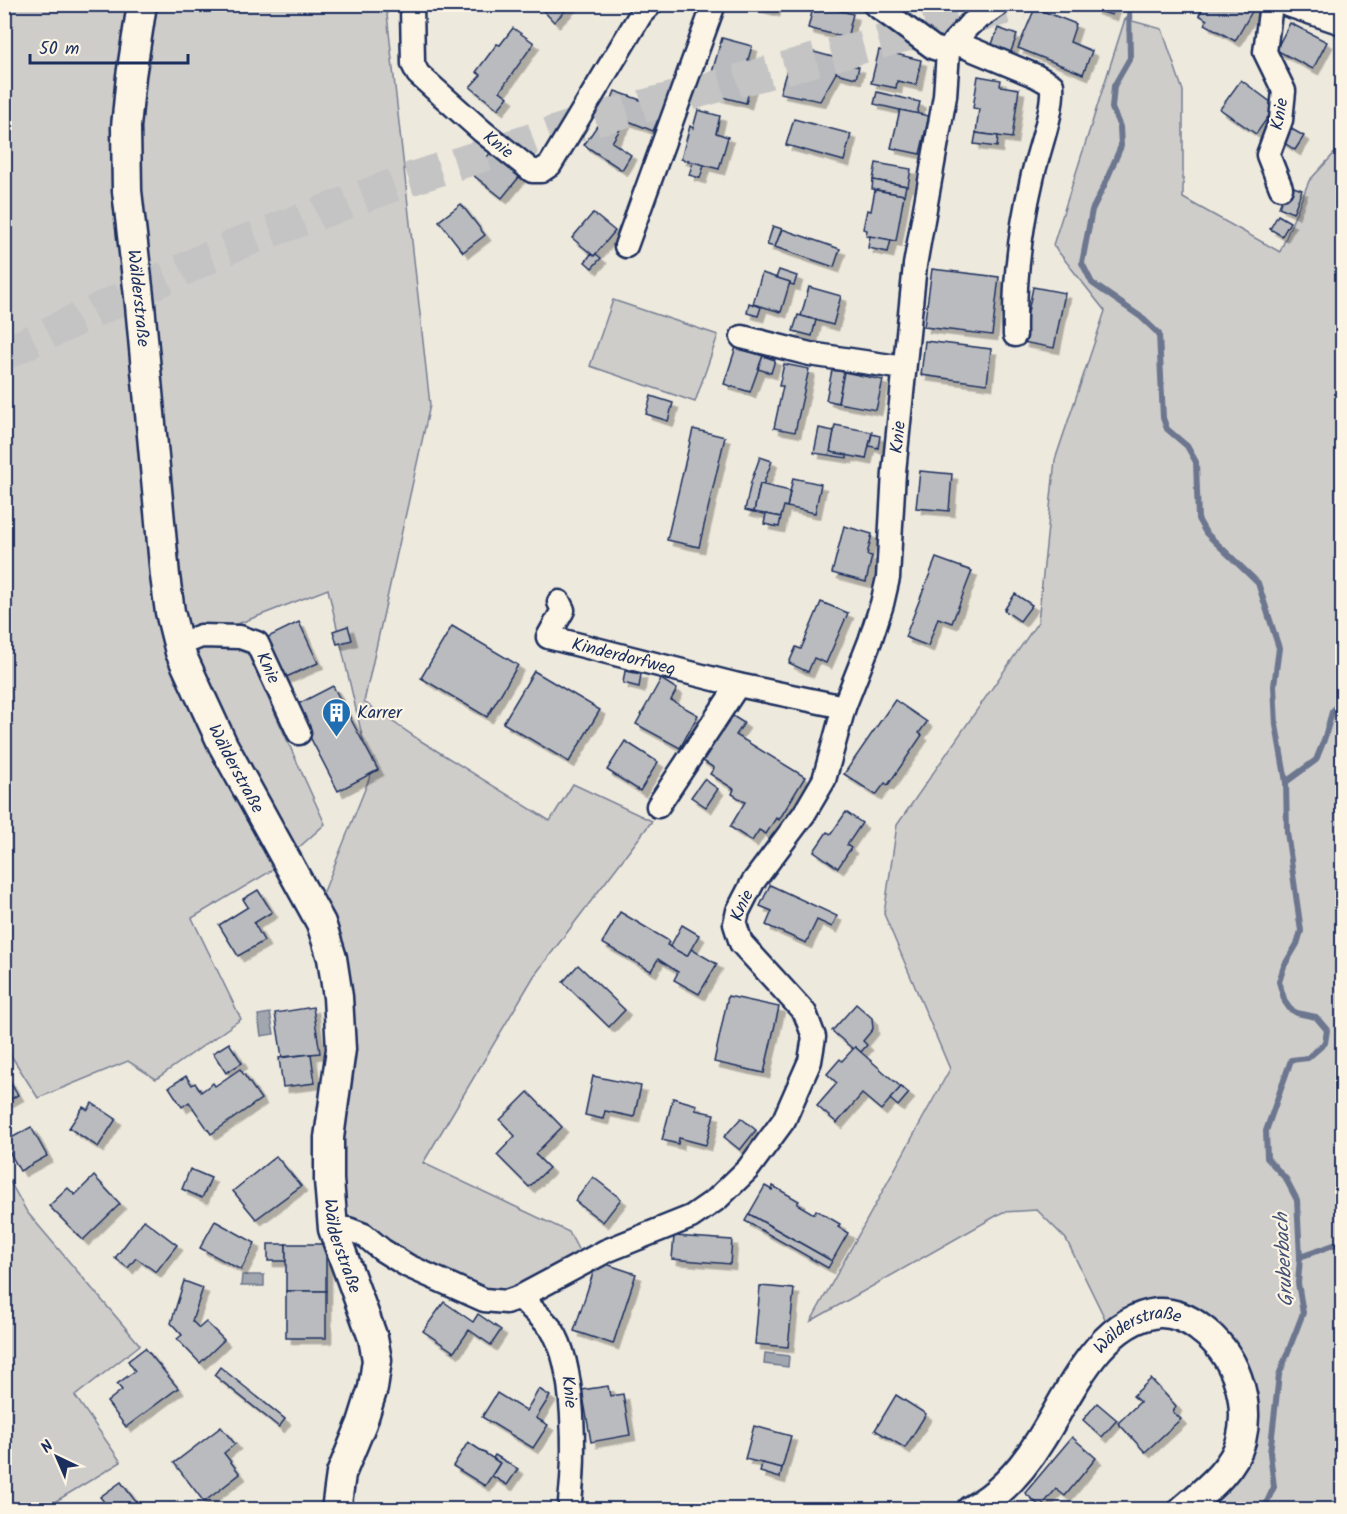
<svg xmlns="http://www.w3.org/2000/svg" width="1347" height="1514" font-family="Kalam,sans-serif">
<defs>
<filter id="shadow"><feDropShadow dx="5.5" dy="5.5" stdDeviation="0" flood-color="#0004"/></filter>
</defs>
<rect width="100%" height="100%" fill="#eee9dd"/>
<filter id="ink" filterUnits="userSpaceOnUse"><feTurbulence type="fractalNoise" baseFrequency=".0167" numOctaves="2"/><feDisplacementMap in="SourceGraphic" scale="12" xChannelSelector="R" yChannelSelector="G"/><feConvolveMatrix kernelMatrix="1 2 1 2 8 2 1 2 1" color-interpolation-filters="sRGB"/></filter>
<g filter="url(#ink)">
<g fill="#cfcdca" stroke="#757e94" stroke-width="1.5">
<path d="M4,5h382l44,400 -66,297 57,39 129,80 23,-37 79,37 -118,155 -111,187 146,69 10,19 -15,13 -34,22 -35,9 -109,-50 -44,-25 3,-107 -24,-214 50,-125 -43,-185 -93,36 90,199 -49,44 -84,50 49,101 -85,60 -28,-18 -90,37 -33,-52z"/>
<path d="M1125,19l37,10 21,62v107l97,54 29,-71 33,-36v1364h-158l37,-30 26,-69 -59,-93 -76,16 -46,-94 -29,-29 -34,2 -192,109 139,-252 -66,-155 13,-89 141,-203 17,-162 50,-149 -52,-66z"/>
<path d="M613,300l105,35 -23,67 -105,-36z"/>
<path d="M4,1171l23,41 113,133 -65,51 46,66 -78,47h-38z"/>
</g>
<g fill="#a2a7af" stroke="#6c778f" stroke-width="1.5">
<path d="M270,1013l4,21 -13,2 -3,-21z"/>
<path d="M242,1275h22v11h-23z"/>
<path d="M765,1353l24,3 -1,11 -24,-3z"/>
</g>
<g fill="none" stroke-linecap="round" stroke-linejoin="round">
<g stroke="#6c778f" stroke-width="6">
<path d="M1129,4l1,54 -16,28 -2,22 8,19 1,19 -17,40 -12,24 -10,53 10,20 49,34 18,17 4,84 4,11 20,17 9,16 2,57 8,14 52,50 21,65 -5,38 2,39 10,57 1,50 14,99 -4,13 -13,22 -5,16 6,20 5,7 7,4 19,4 11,13 -2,13 -17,15 -17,2 -25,71 1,27 19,21 11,21 3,57 -2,26 5,30 -24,62 -9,78 4,34 -11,23"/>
<path d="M1286,782l30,-22 8,-20 8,-28 10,-12"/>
<path d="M1300,1257l42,-15"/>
</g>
</g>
<g fill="#babbbe" stroke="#1b2f5e" stroke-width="1.5" filter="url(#shadow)">
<path d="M537,4h35l-18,18z"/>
<path d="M747,4h29l-2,7z"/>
<path d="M814,4h24l-1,6 16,4 -6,24 -39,-10z"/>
<path d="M1095,4h21l-4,11 -19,-6z"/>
<path d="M1248,4l6,4 -19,33 -30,-17 2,-4 -8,-5 4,-7 -6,-3z"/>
<path d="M1035,8l41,16 -6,18 22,9 -9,23 -65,-26z"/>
<path d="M1290,23l37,19 -14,27 -37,-19z"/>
<path d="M513,28l21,15 -34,48 8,6 -10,12 -28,-22 11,-12 -5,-3 21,-28 3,1z"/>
<path d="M998,28l19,7 -7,19 -19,-7z"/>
<path d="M722,38l30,8 -4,14 9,2 -11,41 -40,-10z"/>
<path d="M879,50l42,10 -5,25 -19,-4 -1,7 -25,-5z"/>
<path d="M814,52l26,7 -4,14 -16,28 -40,-8 7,-24 12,3 3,-12 6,2 1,-6 3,1z"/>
<path d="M839,62l20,5 -3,11 -20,-5z"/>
<path d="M1342,73v17l-7,-4z"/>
<path d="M978,76l23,4 -1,6 19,3 -7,49 -36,-5 3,-24 -6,-1z"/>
<path d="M1241,80l35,26 -20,28 -36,-25z"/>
<path d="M615,91l48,17 -10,23 -27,-11 -14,22 19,13 -9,15 -38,-25 23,-34z"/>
<path d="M877,92l43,10 -3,12 -43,-10z"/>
<path d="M698,110l22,6 -4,17 12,4 -9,32 -38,-10 9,-33 3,2z"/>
<path d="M900,110l29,6 -9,38 -29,-6z"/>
<path d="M794,119l57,15 -7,27 -58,-16z"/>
<path d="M1288,127l16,9 -9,14 -15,-10z"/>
<path d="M976,133l22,3 -1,11 -23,-3z"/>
<path d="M490,153l30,23 -18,22 -29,-23z"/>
<path d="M693,162l11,3 -4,13 -11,-3z"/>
<path d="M876,163l35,6 -3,17 -35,-6z"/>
<path d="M873,180l33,6 -2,9 -32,-6z"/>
<path d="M1288,185l14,5 -9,23 -14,-6z"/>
<path d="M875,190l29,5 -8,46 -30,-5 1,-6 -4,-1 4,-19 4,1z"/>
<path d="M461,204l24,31 -22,17 -24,-31z"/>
<path d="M593,213l22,18 -21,25 -22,-18z"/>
<path d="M1278,215l12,7 -8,14 -12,-7z"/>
<path d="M773,226l9,3 -7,18 -8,-2z"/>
<path d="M782,229l58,20 -6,18 -59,-20z"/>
<path d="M870,236l21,4 -3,12 -20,-4z"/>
<path d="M591,254l3,2 2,-2 5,4 -9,10 -7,-6z"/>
<path d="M932,269l67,8 -7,58 -68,-8z"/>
<path d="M779,270l18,6 -3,9 -4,-1v-2l-14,-4z"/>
<path d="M762,273l28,9 -9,30 -28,-8z"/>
<path d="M809,287l32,9 -8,29 -32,-9z"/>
<path d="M1033,287l32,6 -11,55 -32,-6z"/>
<path d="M749,303l12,4 -3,9 -11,-3z"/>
<path d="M798,315l18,5 -4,16 -19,-5z"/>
<path d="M925,341l66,8 -4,35 -66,-9z"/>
<path d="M736,347l27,9 -13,36 -26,-8z"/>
<path d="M763,356l12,4 -4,13 -13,-4z"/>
<path d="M784,364l25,5 -14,63 -21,-4 9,-42h-4z"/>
<path d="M832,370l12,2 -6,31 -12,-3z"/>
<path d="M844,372l39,8 -7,30 -38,-7z"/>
<path d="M651,396l22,7 -5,18 -22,-7z"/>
<path d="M835,425l37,7 -6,27 -36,-7z"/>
<path d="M819,428l15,3 -4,21 17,3v3l-33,-5z"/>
<path d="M693,429l32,8 -26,110 -32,-7z"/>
<path d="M872,434l8,2 -2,12 -9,-2z"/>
<path d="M760,457l12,4 -9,24 -3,-1 -6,28 -9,-2 6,-28z"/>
<path d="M920,471l32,3 -3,37 -33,-3z"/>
<path d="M793,478l28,6 -6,29 -28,-6z"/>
<path d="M760,484l30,7 -3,16 -3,-1 -3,11 -27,-5z"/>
<path d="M766,514l15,3 -2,10 -15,-3z"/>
<path d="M844,526l28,8 -5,21 5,1 -6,26 -34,-9z"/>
<path d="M936,558l36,13 -20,52 -14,-5 -10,28 -23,-9z"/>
<path d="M1015,594l17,11 -12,16 -16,-11z"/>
<path d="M821,602l27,11 -22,50 -12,-5 -6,14 -19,-9 7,-16 5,2z"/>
<path d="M299,622l19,41 -34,15 -18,-40z"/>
<path d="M348,626l4,14 -15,4 -4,-13z"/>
<path d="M452,626l66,39 -31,52 -66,-39z"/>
<path d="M534,671l66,39 -31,52 -66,-39z"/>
<path d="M625,671l16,3 -2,13 -16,-4z"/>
<path d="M661,679l16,10 -6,11 27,15 -18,33 -44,-24z"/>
<path d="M333,686l45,84 -40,21 -44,-85z"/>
<path d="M895,700l32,22 -8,11 3,2 -34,50 -3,-2 -9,12 -32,-21z"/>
<path d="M728,713l16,10 -8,12 69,42 -26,43 -3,-2 -10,16 -7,-4 -7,11 -22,-14 15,-25 -13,-8 2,-5 -24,-15 4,-6 -14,-9z"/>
<path d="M625,741l33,21 -18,29 -33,-21z"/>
<path d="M704,779l14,10 -12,18 -15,-10z"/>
<path d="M846,812l16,11 -15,22 4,3 -13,20 -24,-17 13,-19 4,2z"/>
<path d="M770,885l67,31 -5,11 -15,-7 -11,23 -40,-18 6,-14 -12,-5z"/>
<path d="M258,890l14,22 -18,11 10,18 -26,15 -19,-31 29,-18 -5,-8z"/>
<path d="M620,912l49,29 -2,4 20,11 4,-7 26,15 -18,30 -25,-14 4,-8 -20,-13 -7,12 -49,-28z"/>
<path d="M682,925l17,10 -12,21 -17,-9z"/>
<path d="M578,965l47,45 -16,17 -46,-45z"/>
<path d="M728,996l51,11 -15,66 -50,-11z"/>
<path d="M856,1004l16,14 1,11 -10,12 4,4 -6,7 -6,-5 -2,2 -21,-18z"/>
<path d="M313,1007l7,46 -38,4 -7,-44z"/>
<path d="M229,1043l13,20 -16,10 -13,-20z"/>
<path d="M855,1047l46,40 -20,23 -19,-16 -25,29 -20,-17 20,-23 -10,-9 13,-15 2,2z"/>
<path d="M311,1054l4,29 -32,4 -4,-29z"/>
<path d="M240,1069l21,30 -50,35 -22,-32 -7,5 -13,-20 17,-11 6,9 3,-2 6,9 12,-9 2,3z"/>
<path d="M4,1073l14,22 -14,8z"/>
<path d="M593,1076l48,10 -7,31 -29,-6 -2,8 -18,-4z"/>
<path d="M901,1087l8,6 -11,13 -8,-7z"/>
<path d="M528,1092l34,35 -27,27 14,14 -20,19 -32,-32 18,-19 -15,-16z"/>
<path d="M673,1098l24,7 -2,5 19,4 -8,31 -27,-7 -1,6 -16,-4z"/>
<path d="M92,1103l24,16 -18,28 -29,-19 14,-21 5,3z"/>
<path d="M741,1118l15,12 -16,20 -16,-13z"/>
<path d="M31,1127l16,29 -27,15 -16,-29z"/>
<path d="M276,1156l25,30 -45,33 -23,-28z"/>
<path d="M190,1169l21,9 -9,20 -20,-9z"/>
<path d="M94,1176l26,28 -37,36 -34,-34 19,-18 7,7z"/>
<path d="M593,1177l28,22 -18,23 -28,-21z"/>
<path d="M765,1186l7,4 1,-4 26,15 -2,3 17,10 2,-4 24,14 -2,3 10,6 -16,28 -83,-47z"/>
<path d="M749,1214l83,47 -4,7 -83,-47z"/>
<path d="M144,1220l33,25 -21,27 -20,-14 -8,10 -13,-10z"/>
<path d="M215,1221l40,22 -14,27 -41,-22z"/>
<path d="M674,1236l58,4 -2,24 -58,-5z"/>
<rect x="268" y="1244" width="18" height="17"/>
<rect x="286" y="1244" width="40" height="47"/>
<path d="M597,1261l39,13 -23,70 -39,-13z"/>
<path d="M184,1281l19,7 -11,33 7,7 7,-6 18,18 -24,23 -23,-24 5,-4 -11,-12z"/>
<path d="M760,1286l34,3 -6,58 -33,-3z"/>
<rect x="286" y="1291" width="40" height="47"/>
<path d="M444,1302l29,20 5,-8 23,16 -10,15 -22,-15 -15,22 -31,-21z"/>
<path d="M145,1348l33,40 -52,39 -19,-25 15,-12 -5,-6 18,-13 -7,-10z"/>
<path d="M220,1367l65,52 -6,8 -65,-52z"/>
<path d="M1151,1379l25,27 -3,6 8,7 -36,33 -27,-29 22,-21 -7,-6z"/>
<path d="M608,1386l2,10 13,-2 7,41 -39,7 -9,-52z"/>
<path d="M539,1389l11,7 -14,22 12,7 -15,23 -51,-31 15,-24 29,18z"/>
<path d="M896,1395l30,19 -21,34 -30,-18z"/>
<path d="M1097,1403l20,17 -15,17 -19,-17z"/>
<path d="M754,1426l37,10 -9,32 -37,-9z"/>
<path d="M221,1427l14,17 -11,9 16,21 -36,28 -30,-39z"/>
<path d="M1072,1437l24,21 -31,38 -9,-7 -15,18 -16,-14z"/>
<path d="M468,1442l32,21 -15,23 -32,-20z"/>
<path d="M495,1455l23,14 -11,16 -15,-9 8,-13 -7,-5z"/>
<path d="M762,1463l20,5 -2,10 -20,-6z"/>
<path d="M121,1482l21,28h-37l3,-3 -8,-10z"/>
<path d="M1090,1502l6,8h-15z"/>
</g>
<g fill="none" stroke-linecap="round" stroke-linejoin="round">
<path stroke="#c4c4c4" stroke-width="33" stroke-dasharray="33 16" stroke-linecap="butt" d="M4,354l233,-110 170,-64 182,-59 432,-117"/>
<defs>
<g id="minor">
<path id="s1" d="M412,4l1,60 5,10 64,57 50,40h9l9,-6 91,-151 10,-10"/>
<path d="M874,4l60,44 14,4"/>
<path d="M1271,4l-6,48 19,39 -3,29 -13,35 13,33"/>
<path d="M1285,4l57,19"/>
<path d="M954,42l82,34 16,9c2,27 -14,66 -20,94 -12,51 -18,103 -17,156"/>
<path d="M626,246l88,-242"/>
<path d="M742,337l68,17 94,14"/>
<path id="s2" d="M559,602l4,8 -15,27 190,48 106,22"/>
<path id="s3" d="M179,645l22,-9 39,1 17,6 42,90"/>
<path d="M658,806l80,-121"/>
<path id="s4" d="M333,1229h15l16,6 18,15 26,16 76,34 22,2 14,-5 86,-46 85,-34 26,-18 31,-30 36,-49 26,-59 4,-24 -9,-24 -64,-70 -6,-19 3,-13 15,-29 51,-68 20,-34 20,-73 26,-66 12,-37 6,-26 6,-106 21,-207 30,-169 3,-44 6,-10 15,-17 30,-21"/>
<path id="s5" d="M520,1297c10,11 23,21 32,33 24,35 23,130 18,172"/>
</g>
<g id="tertiary">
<path id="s6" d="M142,4l-11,72 -5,51 1,64 13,114 25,271 5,36 10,40 43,93 98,178 11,35 6,39 3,52 -12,89v42l4,49 40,109 4,22 -4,28 -11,35 -21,51 -5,36"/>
<path id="s7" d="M971,1510c30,-16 53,-43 70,-71 28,-44 58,-119 117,-126 15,-1 31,6 42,15 35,25 51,71 41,113 -8,29 -36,50 -58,69"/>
</g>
</defs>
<use href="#minor" stroke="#1b2f5e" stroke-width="27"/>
<use href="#tertiary" stroke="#1b2f5e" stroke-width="33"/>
<use href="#minor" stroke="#fcf5e5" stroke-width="22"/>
<use href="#tertiary" stroke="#fcf5e5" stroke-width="28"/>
</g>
</g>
<defs>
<symbol id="building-pin" viewBox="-11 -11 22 30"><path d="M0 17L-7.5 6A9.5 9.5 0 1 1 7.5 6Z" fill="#1f6fb2" stroke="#fcf5e5"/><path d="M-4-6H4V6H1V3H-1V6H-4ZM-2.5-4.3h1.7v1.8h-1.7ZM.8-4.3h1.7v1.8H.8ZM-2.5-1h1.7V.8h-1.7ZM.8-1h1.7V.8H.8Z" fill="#fff"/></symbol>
</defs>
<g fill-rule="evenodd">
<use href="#building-pin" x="320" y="696" width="33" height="45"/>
</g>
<g text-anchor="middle" stroke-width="4.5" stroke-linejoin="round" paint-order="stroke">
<g font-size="18" fill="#1b2f5e" stroke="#fcf5e5">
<text transform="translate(1279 114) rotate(-80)" y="6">Knie</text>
<text dy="6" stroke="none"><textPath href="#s1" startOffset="178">Knie</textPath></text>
<text dy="6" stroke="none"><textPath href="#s6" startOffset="296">Wälderstraße</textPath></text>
<text dy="6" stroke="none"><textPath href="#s4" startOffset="1284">Knie</textPath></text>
<text dy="6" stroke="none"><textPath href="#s2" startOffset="118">Kinderdorfweg</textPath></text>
<text dy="6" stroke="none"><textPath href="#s3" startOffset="108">Knie</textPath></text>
<text dy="6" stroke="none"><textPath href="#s6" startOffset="782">Wälderstraße</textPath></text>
<text dy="6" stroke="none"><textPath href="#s4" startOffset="780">Knie</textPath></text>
<text dy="6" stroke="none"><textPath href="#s6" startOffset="1286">Wälderstraße</textPath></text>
<text dy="6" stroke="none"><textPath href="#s7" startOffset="254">Wälderstraße</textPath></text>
<text dy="6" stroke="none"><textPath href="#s5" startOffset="111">Knie</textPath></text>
</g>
<g font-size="18" fill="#1b2f5e" stroke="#fcf5e5" text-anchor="start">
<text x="357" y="718">Karrer</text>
</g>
<g font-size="20" font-style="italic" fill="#445376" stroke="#fcf5e5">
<text transform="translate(1283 1260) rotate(-93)" y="7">Gruberbach</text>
</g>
</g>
<rect width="1347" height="1514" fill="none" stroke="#fcf5e5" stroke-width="24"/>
<rect x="12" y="12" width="1323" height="1490" fill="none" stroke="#1b2f5e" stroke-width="2" filter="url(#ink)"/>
<g transform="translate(57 1457) rotate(316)" stroke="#fcf5e5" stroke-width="4.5" paint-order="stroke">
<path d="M0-4.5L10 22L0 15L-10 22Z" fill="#1b2f5e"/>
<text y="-9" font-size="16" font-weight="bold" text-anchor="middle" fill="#1b2f5e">N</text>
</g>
<path d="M30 54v9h158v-9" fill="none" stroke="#1b2f5e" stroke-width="3"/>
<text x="39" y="54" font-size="18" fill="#1b2f5e" stroke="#fcf5e5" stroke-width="4.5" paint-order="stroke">50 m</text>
</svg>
